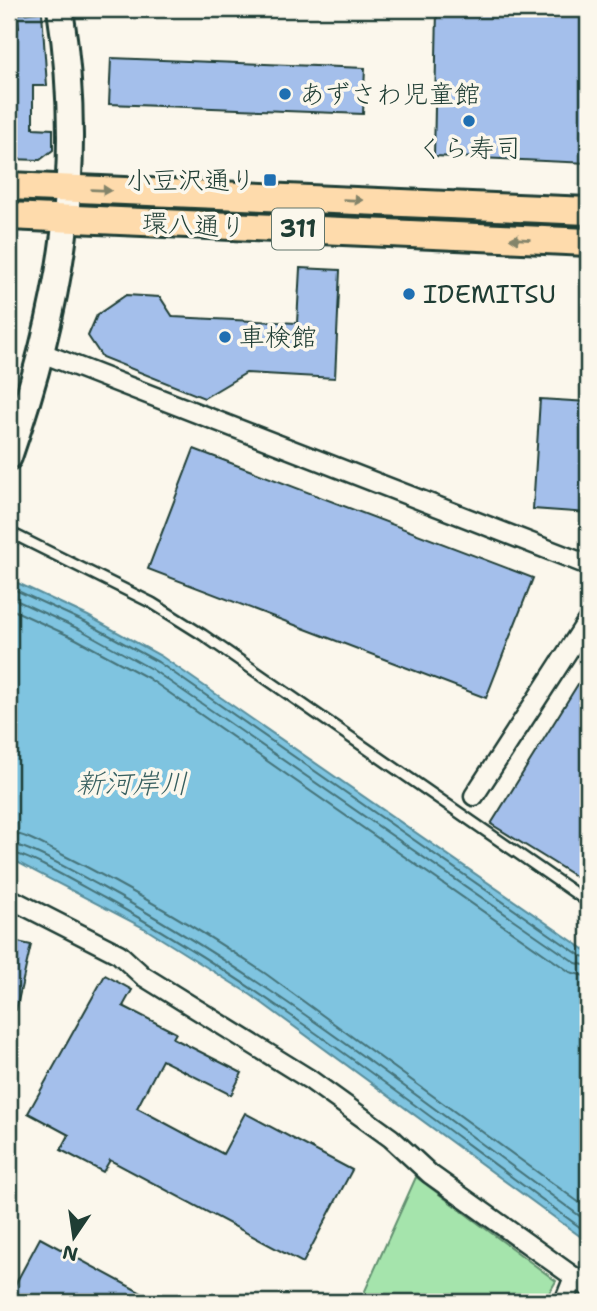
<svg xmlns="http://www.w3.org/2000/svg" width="597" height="1311" font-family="'Shantell Sans','Klee One',sans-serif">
<rect width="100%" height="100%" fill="#fbf7ec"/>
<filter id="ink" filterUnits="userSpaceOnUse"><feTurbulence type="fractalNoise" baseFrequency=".0143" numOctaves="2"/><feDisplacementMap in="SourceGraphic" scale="14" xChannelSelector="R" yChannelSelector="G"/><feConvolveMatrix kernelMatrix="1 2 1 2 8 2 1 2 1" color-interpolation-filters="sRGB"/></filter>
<g filter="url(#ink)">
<path fill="#a5e4ac" stroke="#629070" stroke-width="2" d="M416,1177l140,104 -12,21h-184z"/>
<path fill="#7fc4e0" stroke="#598e9b" stroke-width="2" d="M9,579l79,37 73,40 427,296v290l-337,-247 -107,-67 -135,-70z"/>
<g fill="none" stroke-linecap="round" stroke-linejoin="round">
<g stroke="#457379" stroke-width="2">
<path d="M9,587l76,35 73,40 423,294 7,1"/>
<path d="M9,597l72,33 72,40 423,293 12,3"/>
<path d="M9,608l67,31 72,39 422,294 18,5"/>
<path d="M9,833c18,1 37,14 54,22 70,35 138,75 203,119l322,235"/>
<path d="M9,844c19,1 71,31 91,42 174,95 328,220 488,336"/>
<path d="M9,852c21,3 74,35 95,46 172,95 325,220 484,335"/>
</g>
</g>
<g fill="#a4bfeb" stroke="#1f3d34" stroke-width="2">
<path d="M437,9h151v154l-154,-7z"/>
<path d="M42,12l5,74h-14v42l20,1v21l-13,10 -31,-1v-132l10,1 -1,-14z"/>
<path d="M111,58l254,10 -2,46 -254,-10z"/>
<path d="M300,268l40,2 -5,108 -89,-5 -42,25 -102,-41 -14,-21 9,-21 29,-20 34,2 13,20 124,6z"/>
<path d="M540,399l48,3v111l-55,-4z"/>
<path d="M194,449l339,129 -47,120 -338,-129z"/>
<path d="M588,668v216l-97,-60z"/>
<path d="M9,940l22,5 -15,65 -7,-1z"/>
<path d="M105,975l27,15 -9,16 53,27 -3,5 69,35 -11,22 -69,-35 -25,48 86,46 22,-41 107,57 -49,93 -193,-103 -7,12 -42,-22 8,-15 -41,-22z"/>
<path d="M40,1238l118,64h-149v-6z"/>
</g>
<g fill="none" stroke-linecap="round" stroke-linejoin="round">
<defs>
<path id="lane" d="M9,532l143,71 51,32 385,267"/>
<g id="street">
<path d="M42,353l546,212"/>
<path d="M474,796l114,-176"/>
<path d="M9,898l110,56 24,22 166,103 82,59 39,36 158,113"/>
<path d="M564,1302l10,-25"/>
</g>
<path id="secondary" d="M9,457c53,-152 76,-288 51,-448"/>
<g id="primary">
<path d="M9,186l579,25"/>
<path d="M9,216l579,26"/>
</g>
</defs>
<use href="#lane" stroke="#1f3d34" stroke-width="14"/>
<use href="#street" stroke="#1f3d34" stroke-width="23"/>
<use href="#secondary" stroke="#1f3d34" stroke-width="30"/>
<use href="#primary" stroke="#1f3d34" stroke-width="32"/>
<use href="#lane" stroke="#fbf7ec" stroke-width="9"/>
<use href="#street" stroke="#fbf7ec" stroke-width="18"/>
<use href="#secondary" stroke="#fbf7ec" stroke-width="24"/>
<use href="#primary" stroke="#fedbac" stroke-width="26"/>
</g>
<defs><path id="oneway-solid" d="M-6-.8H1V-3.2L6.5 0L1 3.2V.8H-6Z" transform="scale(1.75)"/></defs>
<g fill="#83846a">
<use href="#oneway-solid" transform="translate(101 190) rotate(2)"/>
<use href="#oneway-solid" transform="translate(353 200) rotate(2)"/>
<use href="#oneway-solid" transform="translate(520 239) rotate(-177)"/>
</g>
</g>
<g fill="#1f6fb2" stroke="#fbf7ec" stroke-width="2.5">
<circle cx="285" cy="94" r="7"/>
<circle cx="469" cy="121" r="7"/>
<rect x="263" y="173" width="14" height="14" rx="3.5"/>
<circle cx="409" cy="294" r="7"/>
<circle cx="225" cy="337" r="7"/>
</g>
<g text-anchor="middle" stroke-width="7" stroke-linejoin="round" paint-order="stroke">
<rect fill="#fbf7ec" stroke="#61756b" stroke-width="2" x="272" y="208.5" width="52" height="41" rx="5"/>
<g font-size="24" font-weight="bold" fill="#1f3d34">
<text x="298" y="237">311</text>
</g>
<g font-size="26" fill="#1f3d34" stroke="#fbf7ec" text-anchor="start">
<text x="299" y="103">あずさわ児童館</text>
<text x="469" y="157" text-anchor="middle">くら寿司</text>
<text x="256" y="189" text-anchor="end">小豆沢通り</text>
<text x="423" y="303">IDEMITSU</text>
<text x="239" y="346">車検館</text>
</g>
<g font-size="26" fill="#1f3d34" stroke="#fbf7ec">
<text transform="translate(194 225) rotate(3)" y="9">環八通り</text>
</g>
<g font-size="28" font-style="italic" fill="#375f5f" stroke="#fbf7ec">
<text x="132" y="793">新河岸川</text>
</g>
</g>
<rect width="597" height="1311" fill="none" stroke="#fbf7ec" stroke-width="35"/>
<rect x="18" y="18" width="562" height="1276" fill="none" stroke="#1f3d34" stroke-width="2.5" filter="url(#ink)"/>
<g transform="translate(74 1237) rotate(193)" stroke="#fbf7ec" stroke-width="5" paint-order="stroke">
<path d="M0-5L12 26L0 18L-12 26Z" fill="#1f3d34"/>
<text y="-10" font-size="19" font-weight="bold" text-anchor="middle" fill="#1f3d34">N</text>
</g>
</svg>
